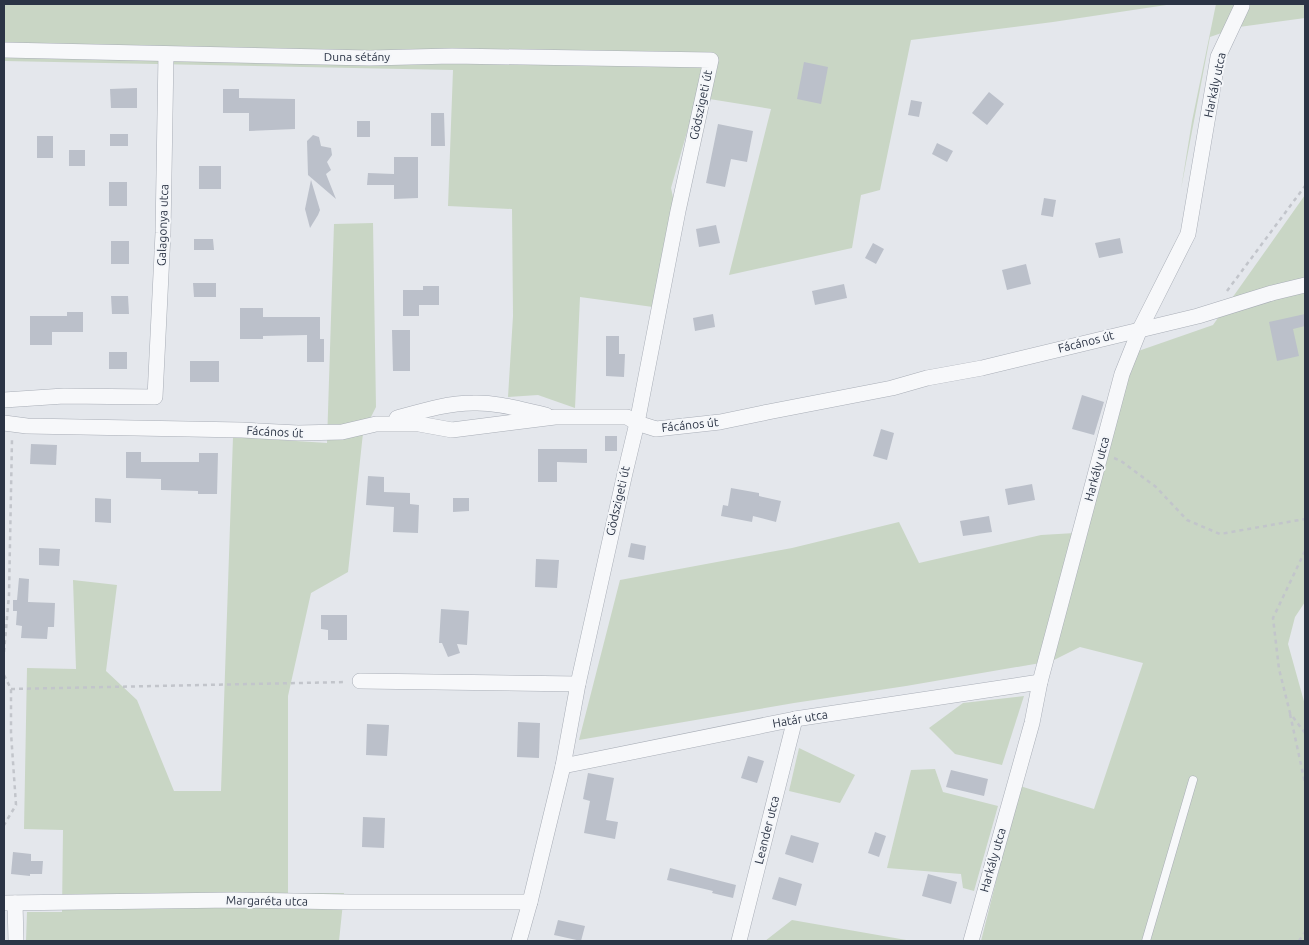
<svg xmlns="http://www.w3.org/2000/svg" width="1309" height="945" font-family="Ubuntu,sans-serif">
<rect width="100%" height="100%" fill="#e4e7ec"/>
<g fill="#c9d6c5">
<path d="M4,4h1169l-120,18 -142,18 -31,150 -19,5 -9,53 -123,27 42,-166 -74,-12 -26,91 3,14 -21,105 -73,-10 -5,111 -37,-13 -30,2 5,-81 -1,-107 -64,-3 5,-136 -449,-9z"/>
<path d="M1216,4h89v14l-66,9 -29,10 -29,152 11,-68z"/>
<path d="M1305,195v407l-10,15 -7,27 17,61v236h-324l39,-155 74,23 49,-146 -63,-16 -28,14 -146,25 -112,17 -215,37 41,-160 172,-32 107,-26 20,41 122,-28 34,-2 49,-177 89,-31z"/>
<path d="M373,223l3,184 -13,26 -15,139 -37,21 -23,103v197h56l-5,48h-313l1,-29h35l1,-82 -39,-1 3,-161 49,1 -3,-89 44,5 -11,86 31,29 37,91h47l12,-354 94,6 7,-219z"/>
<path d="M1024,696l-22,69 -47,-11 -26,-26 34,-25z"/>
<path d="M799,748l56,27 -15,28 -51,-12z"/>
<path d="M935,769l8,23 55,14 -24,85 -11,-3 -2,-14 -74,-6 24,-98z"/>
<path d="M792,920l120,21h-147z"/>
</g>
<g fill="#bbc0ca">
<path d="M804,62l24,5 -7,37 -24,-5z"/>
<path d="M137,88v20h-26l-1,-19z"/>
<path d="M223,89h16v9l56,1v30l-46,2v-18h-26z"/>
<path d="M989,92l15,12 -17,21 -15,-12z"/>
<path d="M911,100l11,2 -3,15 -11,-2z"/>
<path d="M431,113h13l1,33h-14z"/>
<rect x="357" y="121" width="13" height="16"/>
<path d="M718,124l35,7 -6,31 -16,-3 -6,28 -19,-4z"/>
<rect x="110" y="134" width="18" height="12"/>
<path d="M313,135l6,2 2,9 10,2 1,7 -5,7 4,8 -5,4 10,25 -28,-24 -1,-34z"/>
<rect x="37" y="136" width="16" height="22"/>
<path d="M937,143l16,8 -6,11 -15,-8z"/>
<rect x="69" y="150" width="16" height="16"/>
<path d="M394,157h24v41l-24,1v-14h-27l1,-12 26,1z"/>
<rect x="199" y="166" width="22" height="23"/>
<path d="M311,180l9,30 -2,5 -8,13 -5,-19z"/>
<rect x="109" y="182" width="18" height="24"/>
<path d="M1044,198l12,2 -3,17 -12,-2z"/>
<path d="M716,225l4,18 -21,4 -3,-18z"/>
<path d="M1120,238l3,15 -24,5 -4,-15z"/>
<path d="M194,239h19l1,11h-20z"/>
<rect x="111" y="241" width="18" height="23"/>
<path d="M873,243l11,6 -8,15 -11,-6z"/>
<path d="M1026,264l5,20 -24,6 -5,-20z"/>
<path d="M193,283h23v14h-22z"/>
<path d="M844,284l3,14 -32,7 -3,-14z"/>
<path d="M423,286h16v19h-20v11h-16v-26h20z"/>
<path d="M111,296h17l1,18h-17z"/>
<path d="M240,308h23v9h57v22h4v23h-17v-27l-44,1v3h-23z"/>
<path d="M67,312h16v20h-31v13h-22v-29h37z"/>
<path d="M713,314l2,13 -20,4 -2,-13z"/>
<path d="M1305,314v12l-12,3 6,27 -22,5 -8,-39z"/>
<path d="M392,330h18v41h-17z"/>
<path d="M606,336h13v18h6l-1,23 -18,-1z"/>
<rect x="109" y="352" width="18" height="17"/>
<rect x="190" y="361" width="29" height="21"/>
<path d="M1082,395l22,7 -10,33 -22,-6z"/>
<path d="M881,429l13,4 -7,27 -14,-4z"/>
<rect x="605" y="436" width="12" height="15"/>
<path d="M31,444l26,1 -1,20 -26,-1z"/>
<path d="M538,449h49v14l-30,-1v20h-19z"/>
<path d="M126,452h15v10h58v-9h19l-1,41h-19v-3l-37,-1v-11l-35,-1z"/>
<path d="M368,476l16,1v15l26,1v11l9,1 -1,28 -25,-1 1,-25 -28,-2z"/>
<path d="M1032,484l3,16 -27,5 -3,-16z"/>
<path d="M731,488l28,5v3l22,5 -5,21 -23,-6 -1,6 -31,-6 2,-11 5,1z"/>
<path d="M95,498l16,1v24l-16,-1z"/>
<path d="M453,498h16v13l-16,1z"/>
<path d="M989,516l3,16 -29,4 -3,-15z"/>
<path d="M631,543l15,3 -2,14 -16,-3z"/>
<path d="M39,548l21,1 -1,17 -20,-1z"/>
<path d="M536,559l23,1 -2,28 -22,-1z"/>
<path d="M19,578l10,1 -1,23 27,1 -1,24h-6l-1,12 -26,-1 1,-12 -6,-1 1,-14h-4v-11h4z"/>
<path d="M441,609l28,2 -2,34 -10,-1 3,9 -12,4 -6,-14h-3z"/>
<path d="M321,615h26v25h-19v-10l-7,-1z"/>
<path d="M518,722l22,1 -1,35 -22,-1z"/>
<path d="M367,724l22,1 -2,31 -21,-1z"/>
<path d="M748,756l16,5 -7,22 -16,-5z"/>
<path d="M951,770l37,9 -4,17 -38,-9z"/>
<path d="M588,773l26,5 -8,42 12,2 -3,17 -31,-6 6,-32 -7,-2z"/>
<path d="M363,817l22,1 -1,30 -22,-1z"/>
<path d="M875,832l11,4 -7,21 -11,-4z"/>
<path d="M791,835l28,8 -6,20 -28,-9z"/>
<path d="M13,852l18,2v7h12l-1,13h-12v2l-19,-2z"/>
<path d="M670,868l66,17 -3,13 -21,-5 1,-2 -46,-11z"/>
<path d="M928,874l29,8 -6,22 -29,-8z"/>
<path d="M779,877l23,7 -6,22 -24,-7z"/>
<path d="M558,920l27,6 -4,15 -27,-6z"/>
</g>
<g fill="none" stroke-linecap="round" stroke-linejoin="round">
<defs>
<path id="lane" d="M1146,941l47,-161"/>
<g id="street">
<path d="M4,50l366,8 82,-2 259,4 -33,151 -41,212 -12,50 -47,211 -15,82 -33,136 -11,39"/>
<path d="M4,400l60,-4 91,1 8,-164 3,-179"/>
<path d="M397,418c25,-7 50,-15 76,-15 24,-1 49,7 73,12"/>
<path d="M4,423l23,3 215,4 56,3 44,-1 34,-8h43l33,6 103,-13h72l10,6 19,6 64,-7 48,-10 124,-24 35,-10 55,-10 216,-52 74,-23 33,-8"/>
<path d="M360,681l218,3"/>
<path d="M563,766l232,-47 245,-37"/>
<path d="M4,903l230,-3 115,2h181"/>
<path d="M15,903l1,38"/>
<path d="M739,941l56,-222"/>
<path d="M971,941l61,-218 8,-41 82,-308 18,-45 48,-95 30,-177 24,-51"/>
</g>
</defs>
<use href="#lane" stroke="#a9aeb7" stroke-width="9"/>
<use href="#street" stroke="#a9aeb7" stroke-width="16"/>
<g stroke="#c2c5cb" stroke-width="2.5" stroke-dasharray="4 4" stroke-linecap="butt">
<path d="M1227,291l78,-105"/>
<path d="M1114,458l7,3 35,26 31,33 33,14 85,-15"/>
<path d="M1305,551l-32,67 6,51 11,44 15,20"/>
<path d="M4,652l5,-57 3,-156"/>
<path d="M4,675l7,14v44l5,72 -12,20"/>
<path d="M11,689l335,-7"/>
<path d="M1290,714l15,69"/>
<path d="M1299,941l6,-9"/>
</g>
<use href="#lane" stroke="#f7f8fa" stroke-width="8"/>
<use href="#street" stroke="#f7f8fa" stroke-width="15"/>
</g>
<g text-anchor="middle" stroke-width="4" stroke-linejoin="round" paint-order="stroke">
<g font-size="12" fill="#2b3445" stroke="#f4f6f9">
<text x="357" y="61">Duna sétány</text>
<text transform="translate(1215 85) rotate(-78)" y="4">Harkály utca</text>
<text transform="translate(701 105) rotate(-78)" y="4">Gödszigeti út</text>
<text transform="translate(163 225) rotate(-88)" y="4">Galagonya utca</text>
<text transform="translate(1086 342) rotate(-14)" y="4">Fácános út</text>
<text transform="translate(690 425) rotate(-6)" y="4">Fácános út</text>
<text transform="translate(275 432) rotate(3)" y="4">Fácános út</text>
<text transform="translate(1097 469) rotate(-75)" y="4">Harkály utca</text>
<text transform="translate(618 501) rotate(-77)" y="4">Gödszigeti út</text>
<text transform="translate(800 719) rotate(-10)" y="4">Határ utca</text>
<text transform="translate(767 830) rotate(-76)" y="4">Leander utca</text>
<text transform="translate(993 860) rotate(-74)" y="4">Harkály utca</text>
<text transform="translate(267 901) rotate(1)" y="4">Margaréta utca</text>
</g>
</g>
<rect width="1309" height="945" fill="none" stroke="#2b3445" stroke-width="10"/>
</svg>
